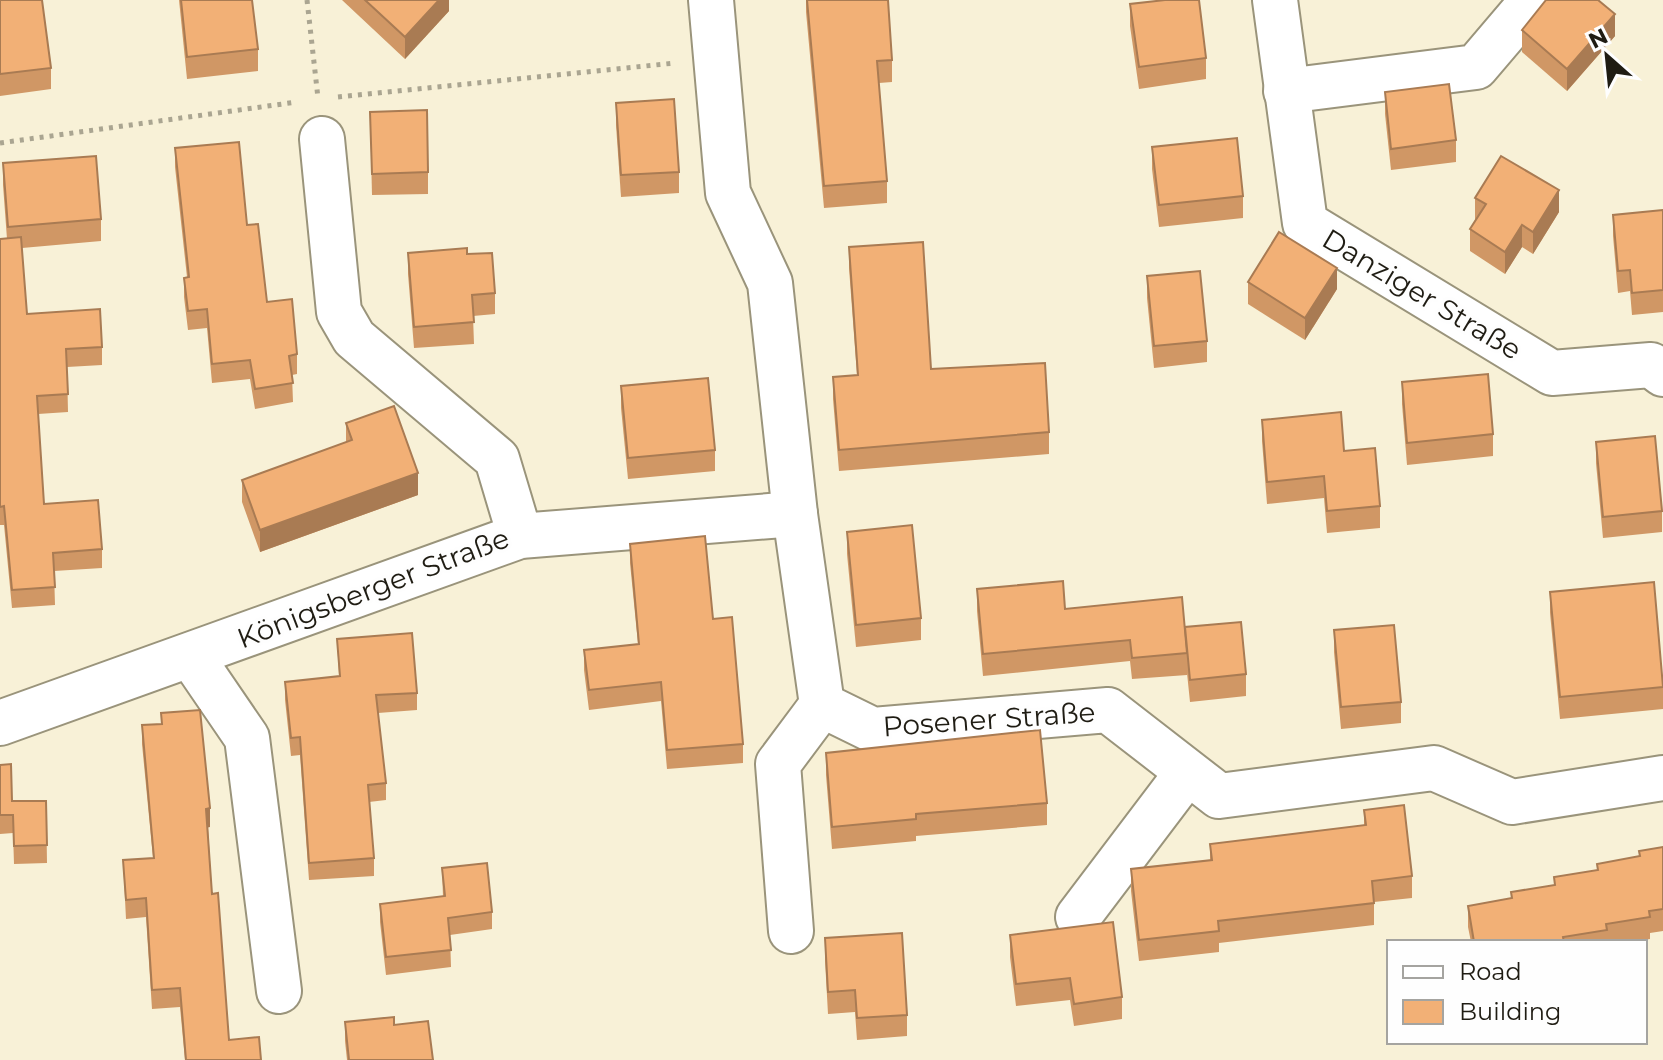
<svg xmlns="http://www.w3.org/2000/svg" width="1663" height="1060" font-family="Montserrat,sans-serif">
<rect width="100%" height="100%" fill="#f8f1d7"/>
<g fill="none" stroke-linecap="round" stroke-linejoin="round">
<defs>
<g id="minor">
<path d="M711,0l17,193 42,90 25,231 27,191 51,25 235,-20 111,86 215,-28 78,34 151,-24"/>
<path d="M1275,0l30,223 247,150 99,-8 12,9"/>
<path d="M1286,91l190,-24 57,-67"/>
<path d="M322,139l17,173 15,26 143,121 23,77"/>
<path d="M191,656l56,82 32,253"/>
<path d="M0,723l520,-187 275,-22"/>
<path d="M1078,917l109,-144"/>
<path d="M791,931l-13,-167 44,-59"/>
</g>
</defs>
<use href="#minor" stroke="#9a947b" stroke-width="48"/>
<g stroke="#aaa591" stroke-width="5" stroke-dasharray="4 6" stroke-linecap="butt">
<path d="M307,0l11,98"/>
<path d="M338,97l337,-34"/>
<path d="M0,143l297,-41"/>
</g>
<use href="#minor" stroke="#fff" stroke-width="44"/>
</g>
<g fill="#d09765">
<path d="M0,0l51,68v21l-51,7z"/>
<path d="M179,0h73l6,49v22l-71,8z"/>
<path d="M342,0h107v11l-44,48z"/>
<path d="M806,0h82l4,60v22l-13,1 8,98v22l-63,5 -18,-196z"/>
<path d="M1130,4l76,54v21l-67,10 -9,-63z"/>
<path d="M1522,30l93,6 -48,55 -45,-39z"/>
<path d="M1385,92l71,48v22l-65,8 -6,-56z"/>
<path d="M616,103l63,69v21l-58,4 -5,-72z"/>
<path d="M370,112l58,60v22l-56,1z"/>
<path d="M1152,147l91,49v22l-84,9 -7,-58z"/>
<path d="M175,148l72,77 20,77 30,52v20l-5,1 1,27 -38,7 -5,-30 -38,4 -5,-55 -19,2 -4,-33v-19l3,-1 -12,-110z"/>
<path d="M3,163l98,56v22l-79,7 5,66 75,33v18l-35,2 1,45 -30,2 6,90 58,45v19l-48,3 1,34 -43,3 -8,-83h-4v-286h7l-4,-54z"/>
<path d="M1475,198l84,14 -26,42 -11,-7 -17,27 -35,-23v-22l5,-9z"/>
<path d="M1663,210v102l-31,3 -2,-24 -12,2 -5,-57v-21z"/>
<path d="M849,247l82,122 118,63v22l-210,17 -6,-72v-22l24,-2 -8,-107z"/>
<path d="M408,253l59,1 28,39v21l-22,2 1,28 -60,4 -6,-74z"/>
<path d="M1147,276l60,65v21l-53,6 -7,-70z"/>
<path d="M1248,282l89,7 -32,51 -57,-36z"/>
<path d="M1402,382l91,52v22l-86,9 -5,-61z"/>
<path d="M621,386l94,64v21l-87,8 -7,-71z"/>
<path d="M1262,420l82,31 36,55v22l-53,5 -3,-35 -57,6 -5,-63z"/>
<path d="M346,423l72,72 -158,57 -18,-50v-22l104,-38z"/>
<path d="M1596,442l66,69v21l-59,6 -7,-75z"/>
<path d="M847,532l74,86v22l-65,7 -9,-93z"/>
<path d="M630,544l83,75 30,125v19l-76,6 -6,-68 -72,9 -5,-40v-20l54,-6 -8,-81z"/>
<path d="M977,589l88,20 120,19 61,46v22l-56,6 -3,-29v2l-55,4 -2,-18 -147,15 -6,-65z"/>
<path d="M1550,592l113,85v32l-103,10 -10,-106z"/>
<path d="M1334,630l67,72v21l-60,6 -7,-77z"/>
<path d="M337,639l80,54v17l-39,3 8,70v17l-17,2 5,56v18l-65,4 -9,-125 -9,1 -6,-56v-18l54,-6z"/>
<path d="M161,713l49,114h-2l4,67 17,146 32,20h-76l-5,-53 -28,2 -6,-92 -20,2 -3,-59 30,-2 -11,-114v-19l19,-1z"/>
<path d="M826,753l221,50v22l-131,11v5l-84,8 -6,-74z"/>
<path d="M0,765l12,36h34l1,62 -33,1 -1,-31 -13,1z"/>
<path d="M1364,810l48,66v22l-38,4v23l-155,18v9l-80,9 -8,-70v-22l79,-9v-16l154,-18z"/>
<path d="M1663,847v84l-13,2v6l-18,3h-161l-3,-15v-21l43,-8v-6l43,-7v-8l43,-7v-6l42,-7v-6z"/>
<path d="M442,868l50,44v17l-42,6 1,32 -65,8 -6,-53v-18l63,-7z"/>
<path d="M1010,935l112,62v22l-48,7 -4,-26 -54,6 -6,-49z"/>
<path d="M825,938l82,77v21l-50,4 -2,-28 -27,2 -3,-54z"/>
<path d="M345,1022l49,3 39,35h-86l-2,-19z"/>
</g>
<g fill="#a97b53">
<path d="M439,0h10v11l-44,48v-22z"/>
<path d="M1615,14v22l-48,55v-22z"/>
<path d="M1559,190v22l-26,42v-22z"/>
<path d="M1522,225v22l-17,27v-22z"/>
<path d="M1337,268v21l-32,51v-22z"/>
<path d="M418,473v22l-158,57v-22z"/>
<path d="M210,808v19l-4,1v-19z"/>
</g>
<g fill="#f2b076" stroke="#a97b53" stroke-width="2">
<path d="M0,0h42l9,68 -51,6z"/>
<path d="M181,0h71l6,49 -71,8z"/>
<path d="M365,0h74l-34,37z"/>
<path d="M807,0h81l4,60 -15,1 10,120 -63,5z"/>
<path d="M1165,0h34l7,58 -67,9 -9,-63z"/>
<path d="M1546,0h52l17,14 -48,55 -45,-39z"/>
<path d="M1449,84l7,56 -65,9 -6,-57z"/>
<path d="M674,99l5,73 -58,3 -5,-72z"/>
<path d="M427,110l1,62 -56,2 -2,-62z"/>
<path d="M1237,138l6,58 -84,9 -7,-58z"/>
<path d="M239,142l8,83 11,-1 9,78 25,-3 5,55 -8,2 4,27 -38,6 -5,-29 -38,4 -5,-55 -19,2 -4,-33 5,-1 -14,-129z"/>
<path d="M96,156l5,63 -93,8 -5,-64z"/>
<path d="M1501,156l58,34 -26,42 -11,-7 -17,27 -35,-23 16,-25 -11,-6z"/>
<path d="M1663,210v80l-31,3 -2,-23 -12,1 -5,-56z"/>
<path d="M1279,232l58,36 -32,50 -57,-36z"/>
<path d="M21,237l6,77 73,-5 2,38 -36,2 2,45 -31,2 7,108 54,-4 4,49 -49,4 2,34 -43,3 -8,-84 -4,1v-268z"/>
<path d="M923,242l8,127 114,-6 4,69 -210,18 -6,-73 25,-2 -9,-128z"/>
<path d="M467,248v6l25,-1 3,40 -23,2 2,27 -60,5 -6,-74z"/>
<path d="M1200,271l7,70 -53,5 -7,-70z"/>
<path d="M1488,374l5,60 -86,9 -5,-61z"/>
<path d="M708,378l7,72 -87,8 -7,-72z"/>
<path d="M394,406l24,67 -158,57 -18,-50 110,-40 -6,-17z"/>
<path d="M1341,412l3,39 31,-3 5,58 -53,5 -3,-35 -57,6 -5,-62z"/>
<path d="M1655,436l7,75 -59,6 -7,-75z"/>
<path d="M912,525l9,93 -65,7 -9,-93z"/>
<path d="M705,536l8,83 19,-2 11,127 -76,6 -6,-68 -72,8 -5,-40 55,-6 -9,-100z"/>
<path d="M1063,581l2,28 117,-12 5,56 -55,5 -2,-18 -147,14 -6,-65z"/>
<path d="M1654,582l9,105 -103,10 -10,-105z"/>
<path d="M1241,622l5,52 -56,6 -5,-53z"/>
<path d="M1394,625l7,77 -60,5 -7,-77z"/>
<path d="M412,633l5,60 -41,2 10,88 -18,2 6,73 -65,5 -9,-126 -9,1 -6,-56 55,-6 -3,-37z"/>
<path d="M200,710l10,98 -4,1 6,85 6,-1 11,147 30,-3 2,23h-75l-6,-72 -28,2 -6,-92 -20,2 -3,-40 31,-2 -12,-133 20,-1 -1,-11z"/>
<path d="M1040,730l7,73 -131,11v5l-84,8 -6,-74z"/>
<path d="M11,764l1,37h34l1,44 -33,1 -1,-31h-13v-50z"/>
<path d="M1404,805l8,71 -40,5 2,22 -156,18 1,10 -80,9 -8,-71 81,-9 -2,-16 156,-19 -2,-15z"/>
<path d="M1663,847v62l-14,2 1,6 -44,7 1,6 -44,7 1,5h-90l-6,-36 44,-8 -1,-6 44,-7 -1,-8 44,-7 -1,-6 43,-8 -1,-5z"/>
<path d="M487,863l5,49 -44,6 3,32 -65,7 -6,-53 65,-8 -3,-28z"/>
<path d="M1113,922l9,75 -48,7 -4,-26 -54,6 -6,-49z"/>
<path d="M902,933l5,82 -50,3 -2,-28 -27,2 -3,-54z"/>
<path d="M394,1017v8l34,-4 5,39h-84l-4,-38z"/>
</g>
<g text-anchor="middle" stroke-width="7" stroke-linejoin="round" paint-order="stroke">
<g font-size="28" fill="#1f1c13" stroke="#fefefe">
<text transform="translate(1422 294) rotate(31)" y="10">Danziger Straße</text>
<text transform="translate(373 588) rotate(-21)" y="10">Königsberger Straße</text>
<text transform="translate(989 719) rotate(-4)" y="10">Posener Straße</text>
</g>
</g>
<rect x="1387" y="940" width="260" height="104" fill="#fefefe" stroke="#a5a4a0" stroke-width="2"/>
<rect x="1403" y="966" width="40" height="12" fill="#ffffff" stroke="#a5a4a0" stroke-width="2"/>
<text x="1459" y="980" font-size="24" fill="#1f1c13">Road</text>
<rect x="1403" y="1000" width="40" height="24" fill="#f2b076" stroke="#a5a4a0" stroke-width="2"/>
<text x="1459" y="1020" font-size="24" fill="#1f1c13">Building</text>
<g transform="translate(1607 56) rotate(333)" stroke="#fefefe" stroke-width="6" paint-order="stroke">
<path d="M0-6L14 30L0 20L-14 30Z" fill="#1f1c13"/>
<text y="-12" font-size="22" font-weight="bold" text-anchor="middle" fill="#1f1c13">N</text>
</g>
</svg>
